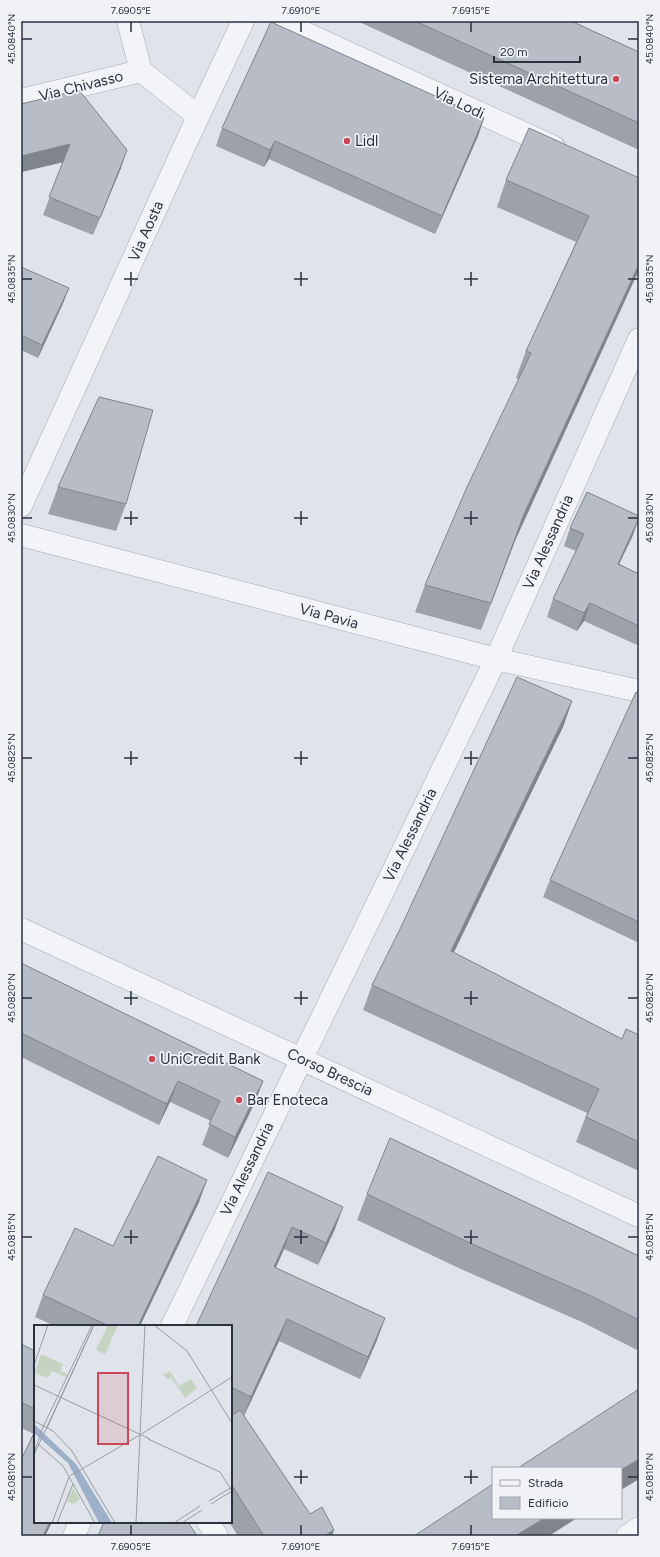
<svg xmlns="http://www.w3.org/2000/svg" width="660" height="1557" font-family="Figtree,sans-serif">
<rect width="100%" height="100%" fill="#e0e3e9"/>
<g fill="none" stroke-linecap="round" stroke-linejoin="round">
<defs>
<g id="minor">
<path d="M128,21l13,50 57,45"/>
<path d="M279,21l275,126"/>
<path d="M21,100l120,-29"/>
<path d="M21,506l163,-359 59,-126"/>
<path d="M21,535l475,124 143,32"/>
<path d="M21,929l618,287"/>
<path d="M172,1326l324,-667 143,-320"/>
<path d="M208,1522l9,14"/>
<path d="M74,1536l6,-14"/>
<path d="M627,1536l12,-8"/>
</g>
</defs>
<use href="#minor" stroke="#a5aab3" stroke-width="23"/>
<use href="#minor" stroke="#f3f4f7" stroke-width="22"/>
</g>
<g fill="#9da2aa">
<path d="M357,21h214l68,31v98z"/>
<path d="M21,104l100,64 -28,67 -50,-20 20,-53 -42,10z"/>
<path d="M484,118l-6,18 -43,98 -166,-75 -5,8 -48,-21 6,-18z"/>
<path d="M639,178l-124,363 -34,89 -66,-18 10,-27 94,-205 -3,-2 10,-27 50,-109 -79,-35 9,-27z"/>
<path d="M21,267l43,34 -26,57 -17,-8z"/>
<path d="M58,487l68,17 -10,27 -68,-17z"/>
<path d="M570,528l63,7 -14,29 20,10v64l-2,7 -53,-24 -7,10 -30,-14 6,-18 23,-48 -12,-5z"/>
<path d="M639,693v250l-96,-46 7,-17z"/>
<path d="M572,701l-9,26 -110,225 169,87 17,-4v136l-63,-29 11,-29 -224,-103 9,-25z"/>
<path d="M21,963l242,118 -8,21 -27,56 -26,-13 9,-24 -41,-19 -11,23 -138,-68z"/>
<path d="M268,1172l67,57 -17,36 -34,-16 -8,19 109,50 -8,22 -17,39 -81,-38 -35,75 66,98 24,16 -2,6h-94l-9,-14h2v-106l3,-2 -3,-1v-87z"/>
<path d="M367,1194l247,51 25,11v95l-57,-29 -119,-52 -106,-50z"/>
<path d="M199,1202l-59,124h-85l-20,-9 8,-22 70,-49z"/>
<path d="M21,1344l14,7v171h17l-7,14h-24v-76l13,-26 -13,-6z"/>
</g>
<g fill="#80848b">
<path d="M484,118l-6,18 -43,98 7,-18z"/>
<path d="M275,141l-6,18 -5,8 6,-17z"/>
<path d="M70,144l-6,18 -43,10v-16z"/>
<path d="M127,150l-6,18 -28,67 7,-17z"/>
<path d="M639,264v6l-124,271 -34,89 43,-116z"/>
<path d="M69,288l-5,13 -26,57 4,-13z"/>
<path d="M639,518l-6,17 -22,46 7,-17z"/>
<path d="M590,603l-6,18 -7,10 7,-18z"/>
<path d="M572,701l-9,26 -121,250 9,-26z"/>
<path d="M178,1081l-8,21 -11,23 8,-21z"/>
<path d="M263,1081l-8,21 -27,56 7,-21z"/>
<path d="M207,1180l-8,22 -59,124h-2z"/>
<path d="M343,1207l-8,22 -17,36 8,-22z"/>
<path d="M292,1227l-8,22 -18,40 8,-22z"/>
<path d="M385,1318l-8,22 -17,39 8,-22z"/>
<path d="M287,1319l-8,22 -36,77 8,-21z"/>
<path d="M639,1459v20l-18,11v-20z"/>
<path d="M545,1518h32l-28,18h-34z"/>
<path d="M50,1522h2l-7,14h-2z"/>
<path d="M334,1530l-2,6h-8z"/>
</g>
<g fill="#b7bcc6" stroke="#80848b">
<path d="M415,21h156l68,31v71z"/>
<path d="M271,22l213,96 -42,98 -167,-75 -5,9 -48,-22z"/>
<path d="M79,90l48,60 -27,68 -51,-21 21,-53 -49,12v-52z"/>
<path d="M529,128l110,50v86l-115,250 -33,89 -66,-18 42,-98 64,-134 -5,-2 63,-135 -83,-36z"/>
<path d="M21,267l48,21 -27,57 -21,-10z"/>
<path d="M99,397l54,13 -27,94 -68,-17z"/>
<path d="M587,492l52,24v2l-21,46 21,10v52l-49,-23 -6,10 -31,-14 31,-65 -14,-6z"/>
<path d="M517,677l55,24 -121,250 171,88 4,-10 13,6v107l-53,-25 13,-28 -227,-104 29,-58z"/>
<path d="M636,692l3,1v229l-89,-42z"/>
<path d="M21,963l242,118 -28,56 -26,-13 11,-23 -42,-20 -11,23 -146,-71z"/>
<path d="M390,1138l249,118v64l-48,-24 -119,-52 -105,-50z"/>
<path d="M158,1156l49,24 -69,146h-29l-66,-31 32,-67 38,18z"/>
<path d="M268,1172l75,35 -17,36 -34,-16 -18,40 111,51 -17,39 -81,-38 -36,78 -20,-10v-61h-35z"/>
<path d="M21,1344l14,7v58l-14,-7z"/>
<path d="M639,1389v70l-18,11v-2h-103z"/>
<path d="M240,1410l70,104 12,-7 12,23 -10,6h-60l-33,-52v-68z"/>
<path d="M35,1431v91h15l-7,14h-22v-76z"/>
<path d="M493,1484v34h52l-30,18h-101z"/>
<path d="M104,1522h84l9,14h-99z"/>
</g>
<path fill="none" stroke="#293140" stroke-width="1.5" d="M131,22v10M301,22v10M471,22v10M22,39h10M628,39h10M131,272v14M301,272v14M471,272v14M22,279h10M124,279h14M294,279h14M464,279h14M628,279h10M131,511v14M301,511v14M471,511v14M22,518h10M124,518h14M294,518h14M464,518h14M628,518h10M131,751v14M301,751v14M471,751v14M22,758h10M124,758h14M294,758h14M464,758h14M628,758h10M131,991v14M301,991v14M471,991v14M22,998h10M124,998h14M294,998h14M464,998h14M628,998h10M131,1230v14M301,1230v14M471,1230v14M22,1237h10M124,1237h14M294,1237h14M464,1237h14M628,1237h10M301,1470v14M471,1470v14M22,1477h10M294,1477h14M464,1477h14M628,1477h10M131,1525v10M301,1525v10M471,1525v10"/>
<g fill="#cc4758" stroke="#f0f2f6" stroke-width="1.5">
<circle cx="616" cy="79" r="4"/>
<circle cx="347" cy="141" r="4"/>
<circle cx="152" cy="1059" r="4"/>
<circle cx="239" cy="1100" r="4"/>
</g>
<g text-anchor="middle" stroke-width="3.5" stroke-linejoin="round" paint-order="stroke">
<g font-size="15" fill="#293140" stroke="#f0f2f6" text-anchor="start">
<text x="608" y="84" text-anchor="end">Sistema Architettura</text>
<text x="355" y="146">Lidl</text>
<text x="160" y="1064">UniCredit Bank</text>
<text x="247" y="1105">Bar Enoteca</text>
</g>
<g font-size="15" fill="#293140" stroke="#f0f2f6">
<text transform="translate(81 86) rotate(-14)" y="5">Via Chivasso</text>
<text transform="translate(459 103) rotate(25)" y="5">Via Lodi</text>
<text transform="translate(146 231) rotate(-66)" y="5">Via Aosta</text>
<text transform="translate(548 542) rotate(-66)" y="5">Via Alessandria</text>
<text transform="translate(329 616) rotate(15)" y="5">Via Pavia</text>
<text transform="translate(410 835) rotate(-64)" y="5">Via Alessandria</text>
<text transform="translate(330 1072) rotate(25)" y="5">Corso Brescia</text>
<text transform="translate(247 1169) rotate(-64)" y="5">Via Alessandria</text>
</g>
</g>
<g transform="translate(34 1325)">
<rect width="198" height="198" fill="#e0e3e9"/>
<path d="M74,0h10l-13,29 -9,-4zM7,29l22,10 -3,7 7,3 -1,3 -14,-6 -4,7 -13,-5zM136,46l9,15 12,-7 6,9 -12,10 -14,-21 -3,2 -5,-4zM39,163l7,11 -6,5 -7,-3z" fill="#c5d3c1"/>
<path d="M0,99l42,40 36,59h-13l-31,-60 -34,-30z" fill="#9cb0c9"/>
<path fill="none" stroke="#979ca5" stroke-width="1" d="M120,0l33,26 45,72M0,40l14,-40M0,60l116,54M0,96l19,10 19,20 43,72M13,103l47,-103M106,110l92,-58M114,114l72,33 12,19M4,119l25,22 32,57M0,128l9,-26 49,-102M0,130l60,-130M36,151l70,-41M175,176l23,-14M177,179l21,-13M18,198l17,-46M23,198l16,-39M102,198l9,-198M140,198l26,-17M148,198l20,-13"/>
<path fill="#cc4758" fill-opacity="0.15" stroke="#cc4758" stroke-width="2" d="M64,48h30v71h-30z"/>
<rect width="198" height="198" fill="none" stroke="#293140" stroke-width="2"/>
</g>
<rect width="660" height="1557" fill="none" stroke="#f0f2f6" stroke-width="44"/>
<rect x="492" y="1467" width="130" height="52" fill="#f0f2f6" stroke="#a0a5ad"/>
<rect x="500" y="1480" width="20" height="6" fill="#f3f4f7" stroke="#a0a5ad"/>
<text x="528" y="1487" font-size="12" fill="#293140">Strada</text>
<rect x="500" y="1497" width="20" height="12" fill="#b7bcc6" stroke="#a0a5ad"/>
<text x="528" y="1507" font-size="12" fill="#293140">Edificio</text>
<path d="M494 56v6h86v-6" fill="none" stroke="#293140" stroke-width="2"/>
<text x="500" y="56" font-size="12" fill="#293140" stroke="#f0f2f6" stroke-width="3" paint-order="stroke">20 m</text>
<rect x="22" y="22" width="616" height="1513" fill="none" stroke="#293140" stroke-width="1.5"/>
<g font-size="10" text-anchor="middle" fill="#293140">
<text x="131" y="14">7.6905°E</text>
<text x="301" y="14">7.6910°E</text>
<text x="471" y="14">7.6915°E</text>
<text transform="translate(11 39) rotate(-90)" y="4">45.0840°N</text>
<text transform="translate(649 39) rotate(-90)" y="4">45.0840°N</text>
<text transform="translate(11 279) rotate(-90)" y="4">45.0835°N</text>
<text transform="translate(649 279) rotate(-90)" y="4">45.0835°N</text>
<text transform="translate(11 518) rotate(-90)" y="4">45.0830°N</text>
<text transform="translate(649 518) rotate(-90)" y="4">45.0830°N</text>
<text transform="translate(11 758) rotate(-90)" y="4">45.0825°N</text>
<text transform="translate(649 758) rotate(-90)" y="4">45.0825°N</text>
<text transform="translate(11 998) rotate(-90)" y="4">45.0820°N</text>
<text transform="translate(649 998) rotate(-90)" y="4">45.0820°N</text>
<text transform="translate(11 1237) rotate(-90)" y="4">45.0815°N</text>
<text transform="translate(649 1237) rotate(-90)" y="4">45.0815°N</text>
<text transform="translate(11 1477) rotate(-90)" y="4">45.0810°N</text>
<text transform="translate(649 1477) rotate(-90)" y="4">45.0810°N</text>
<text x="131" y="1550">7.6905°E</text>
<text x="301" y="1550">7.6910°E</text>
<text x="471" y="1550">7.6915°E</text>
</g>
</svg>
